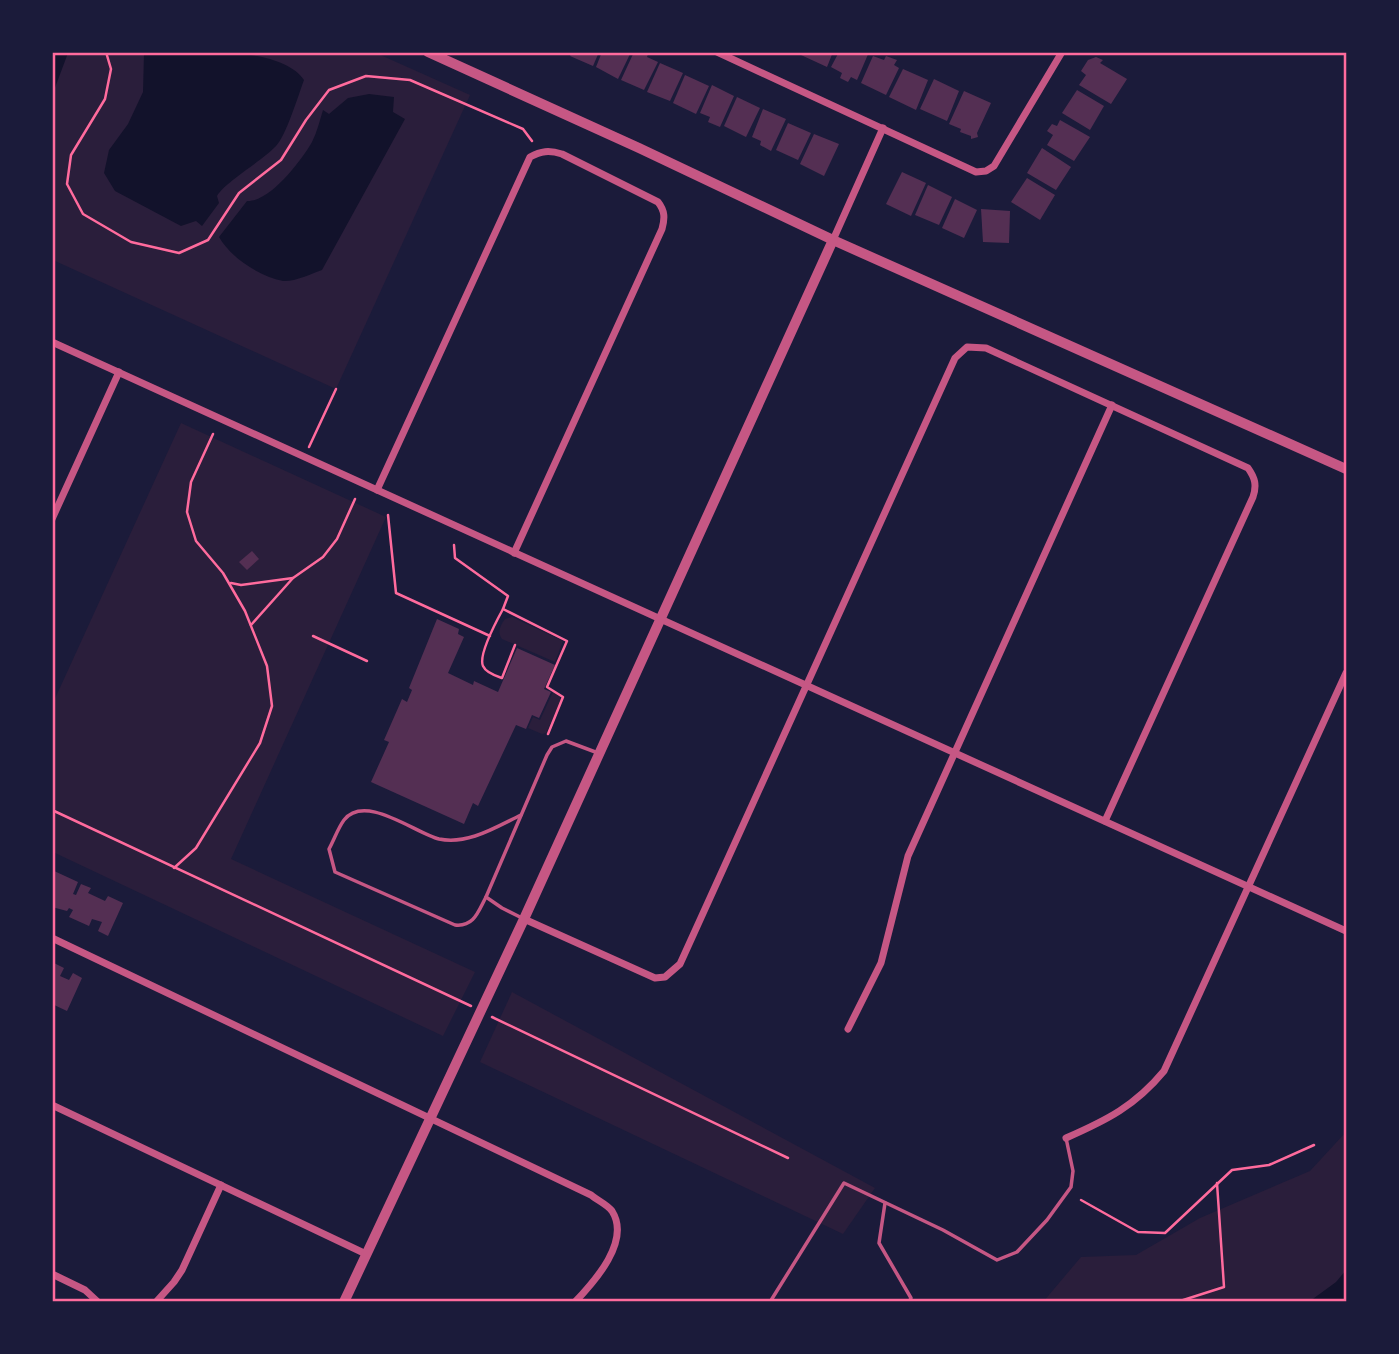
<svg xmlns="http://www.w3.org/2000/svg" width="1399" height="1354" font-family="'Fira Sans Condensed',sans-serif">
<rect width="100%" height="100%" fill="#1b1b3a"/>
<g fill="#2a1e3b">
<path d="M53,53h323l94,42 -134,294 -283,-129z"/>
<path d="M181,423l205,94 -155,342 244,113 -32,64 -390,-184v-149z"/>
<path d="M512,617l51,24 -8,21 -53,-23c-5,-7 -2,-13 3,-20z"/>
<path d="M553,692l7,5 1,4 -15,32 -4,1 -14,-6 5,-11 7,3z"/>
<path d="M512,992l363,196 -32,46 -363,-172z"/>
<path d="M1346,1132v157l-13,12 -290,1 38,-45 55,-2 64,-37 110,-47z"/>
</g>
<g fill="#12122b">
<path d="M53,52l15,1 -15,40 -1,-40z"/>
<path d="M144,53c40,-1 136,-9 160,27 -6,16 -18,56 -28,66 -14,15 -51,36 -59,50l2,7 -17,23 -6,-5 -15,5 -66,-35 -11,-18 5,-23 19,-26 15,-32z"/>
<path d="M369,94l25,3 -1,15 12,7 -83,151c-11,4 -28,12 -39,11 -24,-5 -52,-23 -64,-44l28,-36c23,1 54,-40 65,-59 5,-10 8,-22 11,-32l6,4 19,-16z"/>
<path d="M1346,1270v31h-36l26,-19z"/>
</g>
<g fill="#542f53">
<path d="M572,52h27l-6,14 -23,-10z"/>
<path d="M602,52h29l-13,27 -22,-12z"/>
<path d="M634,52h10l4,2 -1,3 11,5 -14,28 -23,-10z"/>
<path d="M802,52h31l-6,15 -26,-12z"/>
<path d="M839,52h30l-12,28 -6,-3 -3,5 -8,-4 2,-5 -11,-6z"/>
<path d="M873,56l11,4 2,-4 11,4 -3,5 5,3 -13,27 -25,-12z"/>
<path d="M1096,57l7,3 -3,3 27,16 -16,25 -32,-19 7,-10 -5,-4 7,-11z"/>
<path d="M660,63l23,10 -13,28 -23,-9z"/>
<path d="M903,69l25,11 -12,30 -27,-13z"/>
<path d="M685,75l24,11 -13,28 -23,-11z"/>
<path d="M934,79l25,12 -12,30 -27,-12z"/>
<path d="M712,85l22,11 -14,31 -12,-5 2,-5 -10,-4z"/>
<path d="M1077,90l27,16 -14,24 -28,-17z"/>
<path d="M964,91l27,12 -14,30 1,4 -7,2v-3l-11,-4 1,-3 -12,-5z"/>
<path d="M737,97l23,11 -14,29 -22,-11z"/>
<path d="M763,109l23,10 -15,32 -11,-6 1,-4 -9,-4z"/>
<path d="M1060,120l30,17 -16,24 -27,-16 6,-10 -6,-4 5,-7 5,2z"/>
<path d="M788,123l23,10 -13,27 -22,-10z"/>
<path d="M814,134l25,10 -15,32 -24,-12z"/>
<path d="M1042,148l29,19 -15,23 -29,-17z"/>
<path d="M902,172l24,11 -15,33 -25,-12z"/>
<path d="M1027,178l28,17 -15,25 -29,-18z"/>
<path d="M928,185l24,12 -13,28 -24,-10z"/>
<path d="M955,199l22,11 -13,28 -22,-10z"/>
<path d="M981,209l29,2 -1,32 -26,-1z"/>
<path d="M252,551l7,8 -12,11 -8,-8z"/>
<path d="M437,619l22,10 -1,5 6,3 -16,36 25,12 1,-4 24,11 19,-44 38,17 -11,24 7,3 -12,26 -7,-3 -6,14 -10,-4 -38,81 -5,-3 -9,21 -93,-42 18,-40 -5,-2 18,-41 5,3 5,-12 -3,-2z"/>
<path d="M52,870l26,12 -5,12 3,1 5,-11 10,4 -3,5 17,8 3,-5 15,7 -15,33 -10,-5 4,-9 -10,-3 -3,7 -20,-9 4,-7 -4,-2 -2,3 -15,-4z"/>
<path d="M52,962l12,6 -4,8 9,4 4,-7 9,5 -15,33 -15,-7z"/>
</g>
<g fill="none" stroke-linecap="round" stroke-linejoin="round">
<g stroke="#ff6b9d" stroke-width="2.5">
<path d="M106,52l5,17 -6,30 -34,56 -4,29 16,30 48,28 48,11 29,-13 31,-47 42,-33 25,-40 23,-30 37,-14 44,4 113,49 9,12"/>
<path d="M309,447l27,-58"/>
<path d="M388,515l8,78 94,43"/>
<path d="M454,545l1,13 53,38 -5,13 64,32 -20,46 16,10 -15,37"/>
<path d="M231,583l10,2 52,-7"/>
<path d="M503,609c-6,11 -25,46 -20,57 3,7 13,10 19,12l13,-33"/>
<path d="M251,625l42,-47 30,-21 14,-18 18,-40"/>
<path d="M313,636l54,25"/>
<path d="M52,810l419,196"/>
<path d="M174,868l22,-20 64,-105 12,-37 -5,-40 -22,-55 -22,-38 -27,-32 -9,-29 4,-30 22,-48"/>
<path d="M492,1017l296,141"/>
<path d="M1081,1200l57,32 27,1 67,-63 37,-5 45,-20"/>
<path d="M1177,1302l47,-15 -7,-104"/>
</g>
<g stroke="#c65784" stroke-width="3.5">
<path d="M486,897c-8,15 -12,30 -31,28l-120,-53 -6,-23c5,-9 9,-21 15,-29 21,-27 71,13 95,19 29,6 57,-12 82,-24"/>
<path d="M522,918l-20,-10 -16,-11 61,-142 5,-8 14,-6 32,12"/>
<path d="M885,1203l-6,40 32,55 -2,4"/>
<path d="M770,1302l74,-119 99,47 54,30 20,-8 30,-32 24,-33 2,-16 -7,-33"/>
</g>
<g stroke="#c65784" stroke-width="7">
<path d="M717,52l259,120 10,-1 8,-5 68,-114"/>
<path d="M833,240l50,-112"/>
<path d="M52,342l1294,589"/>
<path d="M377,490l153,-333c11,-6 19,-7 32,-3l96,48c7,9 7,16 4,27l-148,324"/>
<path d="M52,519l67,-147"/>
<path d="M524,919l131,59 10,-1 15,-13 275,-606 12,-11 19,1 262,120c7,10 9,17 5,29l-148,324"/>
<path d="M52,938l539,257c6,5 17,10 21,16 19,30 -17,70 -37,91"/>
<path d="M848,1029l33,-66 27,-107 204,-451"/>
<path d="M52,1105l314,149"/>
<path d="M1066,1138c41,-18 69,-32 98,-67l182,-398"/>
<path d="M52,1274l33,16 13,12"/>
<path d="M156,1302l18,-20 8,-12 39,-85"/>
</g>
<g stroke="#c65784" stroke-width="10">
<path d="M428,52l211,96 194,92 513,229"/>
<path d="M344,1302l180,-383 309,-679"/>
</g>
</g>
<rect width="1399" height="1354" fill="none" stroke="#1b1b3a" stroke-width="108"/>
<rect x="54" y="54" width="1291" height="1246" fill="none" stroke="#ff6b9d" stroke-width="2.5"/>
</svg>
